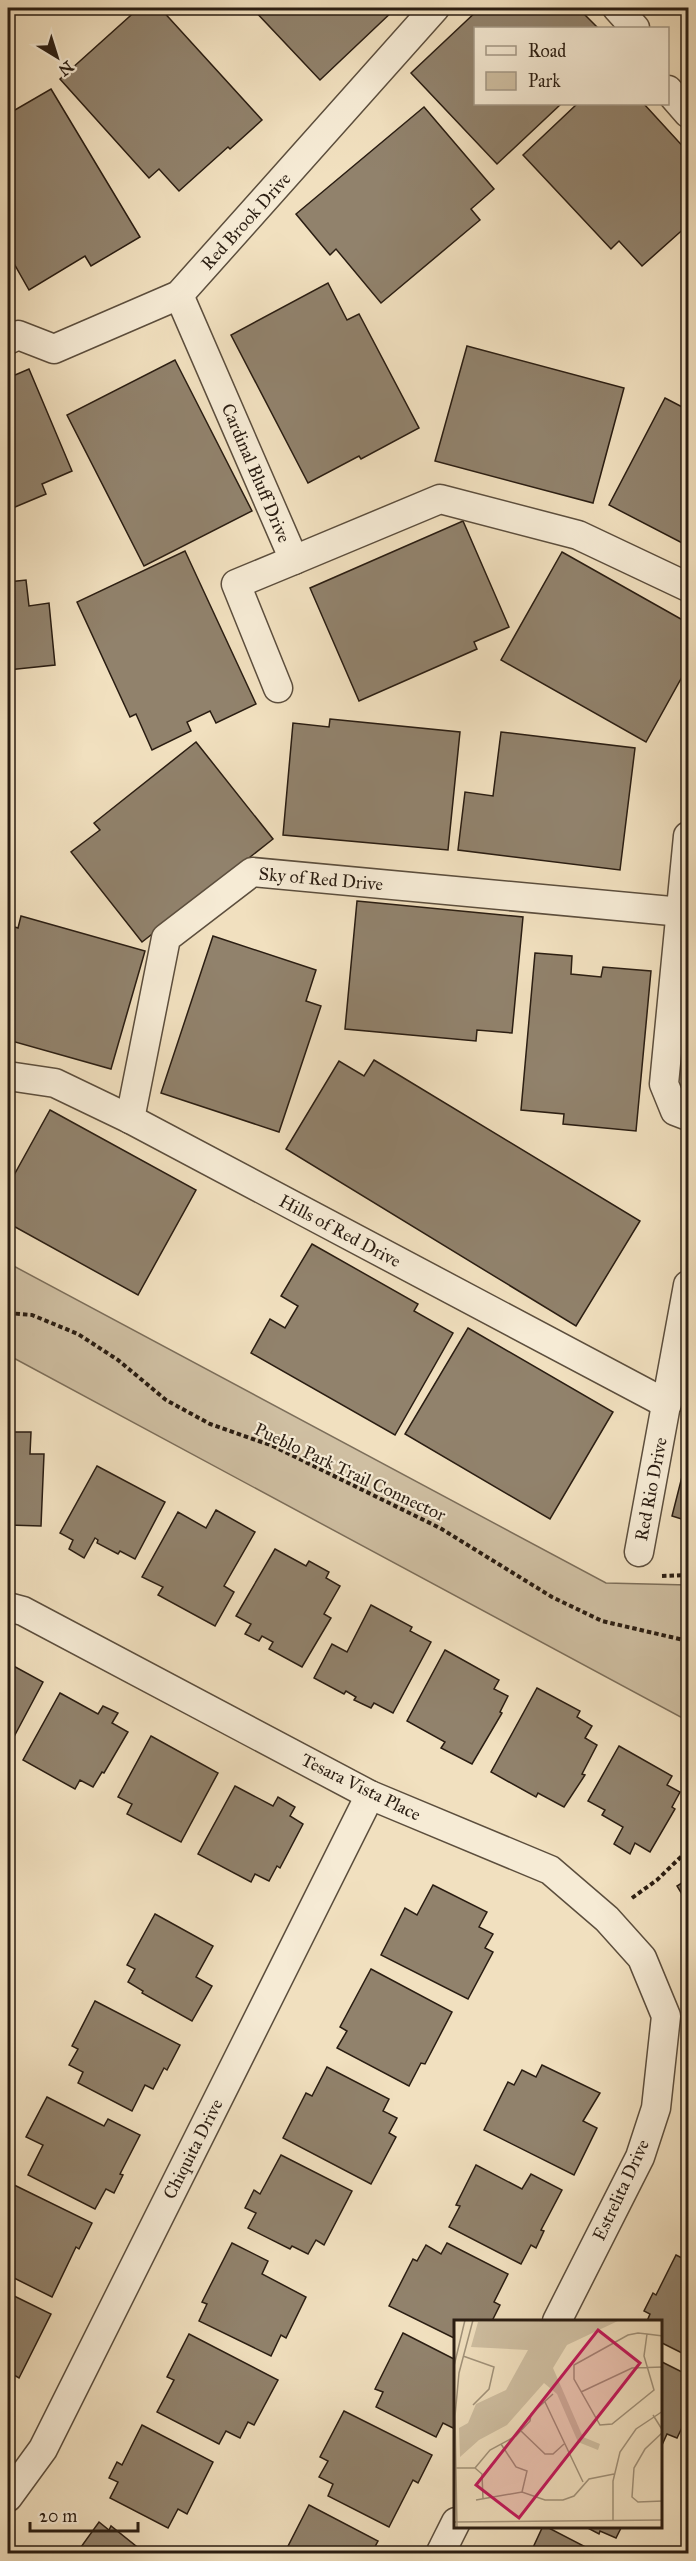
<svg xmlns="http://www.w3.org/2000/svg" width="696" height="2561" font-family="'IM FELL Great Primer',serif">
<rect width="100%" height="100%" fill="#f1e0bf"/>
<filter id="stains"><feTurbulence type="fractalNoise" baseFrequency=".00333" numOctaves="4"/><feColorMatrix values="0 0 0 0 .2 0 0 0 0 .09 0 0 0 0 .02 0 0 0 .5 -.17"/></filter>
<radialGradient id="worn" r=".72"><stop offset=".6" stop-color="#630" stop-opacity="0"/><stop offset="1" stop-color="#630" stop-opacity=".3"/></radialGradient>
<path fill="#cfbfa2" stroke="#7c6e5a" stroke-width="1.5" d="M8,1263l598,320 82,2v136l-680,-366z"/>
<g fill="#91826c" stroke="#2a1d12" stroke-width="1.5">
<path d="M139,8h21l102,112 -32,29 -2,-2 -49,44 -20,-22 -10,9 -89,-99z"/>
<path d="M252,8h144l-76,72z"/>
<path d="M480,8h98l20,20h-122v76h85l-64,60 -86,-91z"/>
<path d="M51,89l89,148 -49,29 -6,-10 -56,34 -21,-37v-139z"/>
<path d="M577,104h67l44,48v73l-46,41 -23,-25 -8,8 -88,-94z"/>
<path d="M424,107l70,82 -23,20 9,11 -99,83 -45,-54 -6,6 -34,-41z"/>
<path d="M328,283l19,37 12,-6 60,114 -58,31 -2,-3 -51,27 -77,-148z"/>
<path d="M467,346l157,42 -31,115 -158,-42z"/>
<path d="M175,360l77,151 -108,55 -77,-151z"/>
<path d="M29,369l43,102 -30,13 4,10 -38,16v-132z"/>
<path d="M665,398l23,12v136l-79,-41z"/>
<path d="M463,521l46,106 -35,15 3,7 -118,52 -49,-113z"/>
<path d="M185,551l71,153 -40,19 -6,-12 -23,11 4,9 -39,19 -16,-36 -6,3 -53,-115z"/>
<path d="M562,552l126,71v43l-42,76 -145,-82z"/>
<path d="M26,580l3,26 20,-3 6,62 -47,5v-88z"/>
<path d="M330,719l130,13 -12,118 -165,-15 10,-112 36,4z"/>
<path d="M501,732l134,16 -15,122 -162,-20 7,-58 28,4z"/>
<path d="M196,742l77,97 -131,103 -71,-90 29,-22 -6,-7z"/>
<path d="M357,901l166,16 -11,116 -35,-3 -1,11 -131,-12z"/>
<path d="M21,916l124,35 -34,118 -103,-29v-115l10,3z"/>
<path d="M213,936l103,34 -10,31 15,5 -42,126 -118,-39z"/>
<path d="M535,953l37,3 -1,18 30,3 2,-10 48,4 -15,160 -73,-7 1,-10 -43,-4z"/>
<path d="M374,1060l266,161 -64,105 -290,-177 53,-88 25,15z"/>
<path d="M50,1110l146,80 -58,105 -130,-72v-37z"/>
<path d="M312,1244l106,60 -4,7 39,22 -58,102 -144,-82 19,-34 15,9 13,-22 -17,-10z"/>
<path d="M468,1328l145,84 -63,107 -145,-85z"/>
<path d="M8,1432h23l-1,22h14l-3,72 -33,-1z"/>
<path d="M688,1453v68l-16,-5z"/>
<path d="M97,1466l68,36 -30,57 -15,-8 -2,3 -21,-11 1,-3 -3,-2 -11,20 -15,-9 4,-9 -13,-7z"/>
<path d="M216,1510l39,22 -31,54 10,6 -19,34 -57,-31 5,-8 -21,-10 36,-65 28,16z"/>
<path d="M275,1549l31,17 3,-5 20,11 -3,6 14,8 -16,28 7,4 -29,49 -33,-18 4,-7 -11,-6 -3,5 -14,-7 6,-10 -15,-8z"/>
<path d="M371,1605l41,22 -2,4 21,11 -38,71 -19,-10 -3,5 -17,-8 2,-3 -10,-6 -2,3 -30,-16 18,-34 15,8z"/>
<path d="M445,1650l54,30 -5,9 14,7 -8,16 2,1 -30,51 -31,-16 4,-6 -38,-21z"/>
<path d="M8,1663l35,19 -35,66z"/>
<path d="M537,1688l43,23 -3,6 15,9 -7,12 12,7 -15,29 3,1 -21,32 -26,-14 -2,4 -45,-25z"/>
<path d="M60,1693l38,21 5,-8 15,7 -6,10 16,9 -24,41 -2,-1 -9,15 -13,-7 -5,9 -52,-29z"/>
<path d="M151,1736l67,37 -37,69 -54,-28 5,-10 -14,-7z"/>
<path d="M619,1746l53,30 -5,9 13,7 -8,15 3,2 -25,43 -15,-9 -5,11 -16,-10 9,-17 -21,-12 3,-5 -17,-9z"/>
<path d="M235,1786l38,20 5,-9 17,10 -5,9 13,8 -23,44 -3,-2 -8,15 -14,-7 -4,8 -53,-28z"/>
<path d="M688,1879v25l-11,-18z"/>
<path d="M433,1885l54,27 -8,15 14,7 -8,14 8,4 -25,47 -87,-44 24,-47 12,7z"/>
<path d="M155,1914l58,32 -17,31 16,9 -20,35 -50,-28 1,-2 -15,-9 7,-13 -8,-4z"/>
<path d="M371,1969l81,43 -27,52 -4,-1 -12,23 -72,-38 10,-17 -7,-4z"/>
<path d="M95,2001l85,44 -13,25 -3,-2 -11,21 -8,-4 -13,26 -54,-28 5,-11 -14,-7 9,-16 -6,-3z"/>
<path d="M542,2065l58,28 -17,28 14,7 -23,47 -90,-45 24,-48 6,3 8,-15 14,7z"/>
<path d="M327,2067l62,32 -6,12 14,7 -8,15 7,4 -25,47 -88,-46 23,-45 6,3z"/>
<path d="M47,2097l57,29 4,-7 32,16 -20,39 3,1 -9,18 -8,-4 -11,20 -67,-34 15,-30 -17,-8z"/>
<path d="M281,2155l71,36 -28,54 -8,-5 -8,14 -16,-8 -2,3 -42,-21 8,-15 -11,-5 9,-18 6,4z"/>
<path d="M476,2165l46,24 9,-15 31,16 -21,40 3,1 -8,17 -5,-3 -10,19 -72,-37 11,-21 -4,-1z"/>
<path d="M8,2182l84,41 -13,26 -3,-2 -24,50 -44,-22z"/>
<path d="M232,2243l36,18 -6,13 44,23 -20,41 -5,-3 -10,21 -72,-35 8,-17 -5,-2z"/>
<path d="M447,2243l61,31 -14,28 6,3 -8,16h-36v18l-67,-33 24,-47 4,2 9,-16 15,9z"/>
<path d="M676,2255l12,6v95l-26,-13v-22h-15l3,-7 -6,-3 9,-18 3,2z"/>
<path d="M8,2293l43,21 -32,64 -10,-6 -1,2z"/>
<path d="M403,2333l53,27v44l-2,5 2,1v13l-3,5 -10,-5 -7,14 -60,-30 7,-15 -8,-3z"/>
<path d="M189,2334l89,46 -24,45 -6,-3 -8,16 -14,-7 -7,13 -62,-32 17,-32 -7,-3z"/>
<path d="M662,2362l26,13v40l-11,23 -10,-4 -5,11z"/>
<path d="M344,2411l88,44 -14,28 -5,-3 -24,47 -61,-31 5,-12 -14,-7 9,-16 -8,-4z"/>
<path d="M142,2425l71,37 -26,52 -9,-5 -10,19 -58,-30 8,-16 -9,-4 8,-16 5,3z"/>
<path d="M309,2505l69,36 -7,13h-87z"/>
<path d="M99,2522l10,8 2,-4 35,28h-70z"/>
<path d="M543,2526h2l54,28h-69z"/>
<path d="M584,2526h38l-6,12 -16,-7 -1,3z"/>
</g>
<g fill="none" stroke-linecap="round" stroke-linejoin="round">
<defs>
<g id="street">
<path d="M617,8l18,20"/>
<path d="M668,90l20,23"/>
<path d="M179,295l115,265 146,-61 138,36 110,52"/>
<path d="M8,340l10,-5 36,14 125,-54 256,-287"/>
<path d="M278,688l-42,-104 58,-24"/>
<path d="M688,836l-24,248 11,27 13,5"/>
<path d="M8,1076l47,7 75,36 537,285"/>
<path d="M130,1119l36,-181 86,-66 430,40"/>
<path d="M639,1552l49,-267"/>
<path d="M8,1607l15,4 347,184 180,75 57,49 35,39 24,58 -10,92 -16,49 -83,164"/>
<path d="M8,2497l35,-48 327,-654"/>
<path d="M440,2554l16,-32"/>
</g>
</defs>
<use href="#street" stroke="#5c4e3d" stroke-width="31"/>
<g stroke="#2a1d12" stroke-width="4" stroke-dasharray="4.5 3" stroke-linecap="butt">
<path d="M8,1313l24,2 46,19 40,26 48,40 44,24 63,22 167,82 112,69 50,24 86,20"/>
<path d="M662,1576l26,-1"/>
<path d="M632,1898l25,-18 31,-30"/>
</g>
<use href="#street" stroke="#f6ebd5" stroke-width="28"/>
</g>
<g text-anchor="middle" stroke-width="4.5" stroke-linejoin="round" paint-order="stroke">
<g font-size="18" fill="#2a1d12" stroke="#f6ebd5">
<text transform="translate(246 221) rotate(-48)" y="6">Red Brook Drive</text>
<text transform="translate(256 473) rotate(67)" y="6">Cardinal Bluff Drive</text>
<text transform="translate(321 879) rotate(5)" y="6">Sky of Red Drive</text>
<text transform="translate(340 1231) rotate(28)" y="6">Hills of Red Drive</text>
<text transform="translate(350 1472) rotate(25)" y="6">Pueblo Park Trail Connector</text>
<text transform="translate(651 1489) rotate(-79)" y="6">Red Rio Drive</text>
<text transform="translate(361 1787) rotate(26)" y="6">Tesara Vista Place</text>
<text transform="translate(193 2149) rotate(-63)" y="6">Chiquita Drive</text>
<text transform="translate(621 2190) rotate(-65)" y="6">Estrelita Drive</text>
</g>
</g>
<g transform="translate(454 2320)">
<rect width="208" height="208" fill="#f1e0bf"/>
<path d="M166,0l-53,25 -14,23 30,69 17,7 -2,6 -20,-8 -21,-48 -13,-11 -37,42 -28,15 -19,17 -1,-29 9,-5 8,-19 30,-14 22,-40 -57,-3 7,-25z" fill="#cfbfa2"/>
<path fill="none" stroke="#a1927a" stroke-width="1.5" d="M193,14l-3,22 10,34 -42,34 -12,1 -26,-46v-14l54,-30 10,-2 9,1 16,2M9,36l31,11 -5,22 -16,16M0,46l11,-46M127,72l51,-24 31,-1M91,82l38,80M199,95l10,16M67,111l24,23h8l11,-10M209,112l-18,17 -11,19 -2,29 6,5 25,-1M47,124l15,23 11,4 -5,21M2,148h19M21,148l15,-18 26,-14 14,-15 1,-7 22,-20M21,148l7,6 1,25M22,180l46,-8 23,8h18l11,-4 15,-17 25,-5M159,201v-40l7,-29 16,-23 27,-18M0,202l209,-2M3,208l-2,-112 4,-43 14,-53"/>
<path fill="#c2185b" fill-opacity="0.15" stroke="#c2185b" stroke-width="3" d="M144,10l42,33 -121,155 -43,-33z"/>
<rect width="208" height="208" fill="none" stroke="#2a1d12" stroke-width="3"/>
</g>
<rect width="696" height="2561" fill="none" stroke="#f1e0bf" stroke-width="30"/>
<rect x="9" y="9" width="678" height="2543" fill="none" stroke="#2a1d12" stroke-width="3"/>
<rect x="15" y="15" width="666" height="2531" fill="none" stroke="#2a1d12" stroke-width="1.5"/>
<rect x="474" y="27" width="195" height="78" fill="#f6ebd5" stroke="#a49987" stroke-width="1.5"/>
<rect x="486" y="46" width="30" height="9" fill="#f6ebd5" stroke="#a49987" stroke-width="1.5"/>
<text x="528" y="57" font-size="18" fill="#2a1d12">Road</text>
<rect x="486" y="72" width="30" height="18" fill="#cfbfa2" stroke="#a49987" stroke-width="1.5"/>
<text x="528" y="87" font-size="18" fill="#2a1d12">Park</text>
<g transform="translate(57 57) rotate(142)" stroke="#f6ebd5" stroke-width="4.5" paint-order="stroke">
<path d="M0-4.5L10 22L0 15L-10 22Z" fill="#2a1d12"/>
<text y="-9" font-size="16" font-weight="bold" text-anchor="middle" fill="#2a1d12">N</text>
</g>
<path d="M30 2522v9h108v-9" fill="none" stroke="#2a1d12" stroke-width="3"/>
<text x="39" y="2522" font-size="18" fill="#2a1d12" stroke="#f6ebd5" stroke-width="4.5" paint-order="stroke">20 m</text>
<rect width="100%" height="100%" filter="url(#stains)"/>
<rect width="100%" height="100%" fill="url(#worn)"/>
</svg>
